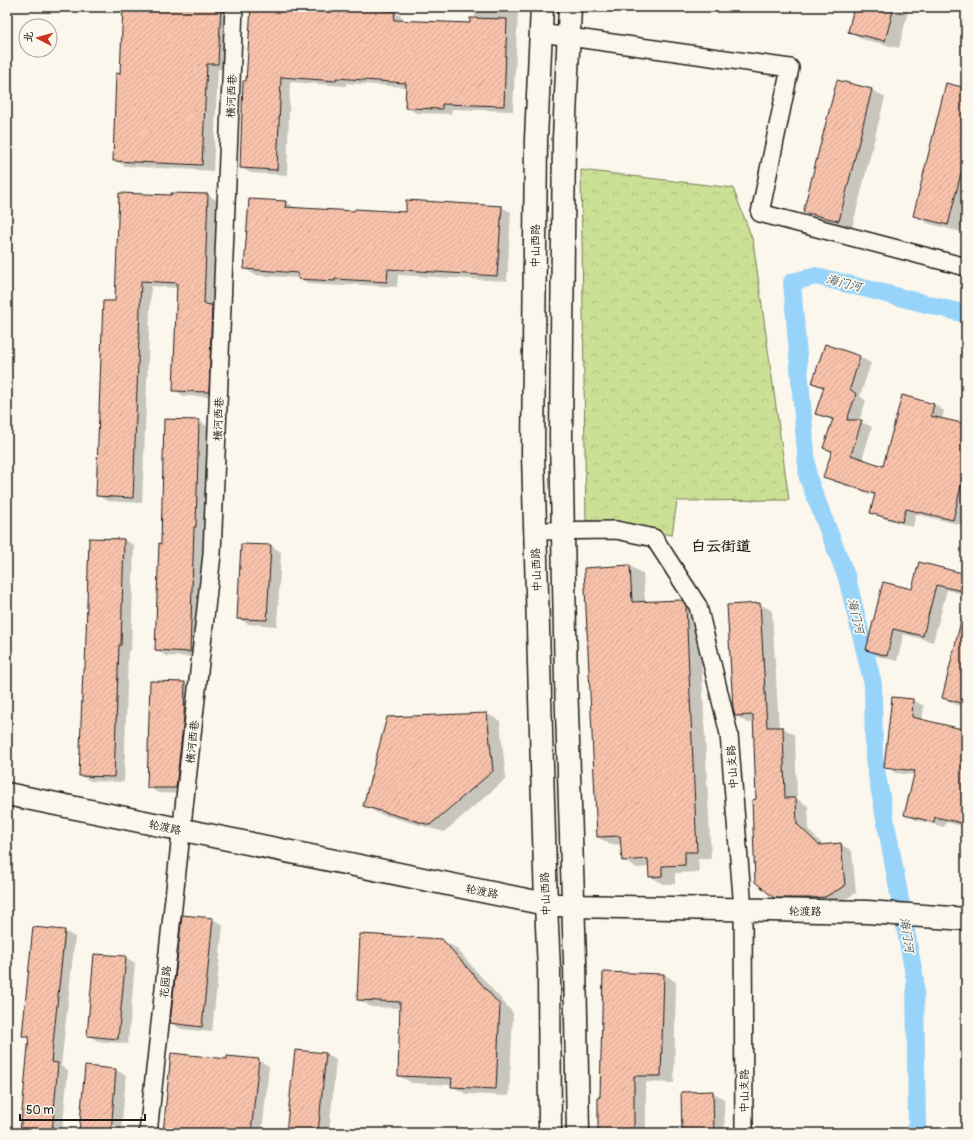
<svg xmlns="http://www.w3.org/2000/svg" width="973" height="1140" font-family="Pangolin,'LXGW WenKai TC',sans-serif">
<defs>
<pattern id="forest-crowns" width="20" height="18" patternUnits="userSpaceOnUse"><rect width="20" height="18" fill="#cbe095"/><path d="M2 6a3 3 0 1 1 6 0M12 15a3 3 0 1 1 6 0" fill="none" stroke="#aec080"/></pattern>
<pattern id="building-hatch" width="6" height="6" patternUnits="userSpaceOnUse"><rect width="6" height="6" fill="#f8c2ab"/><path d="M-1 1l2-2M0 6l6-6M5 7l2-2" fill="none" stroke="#d4a693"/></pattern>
</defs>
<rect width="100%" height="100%" fill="#fbf7ec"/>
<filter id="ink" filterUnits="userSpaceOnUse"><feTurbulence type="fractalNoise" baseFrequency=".025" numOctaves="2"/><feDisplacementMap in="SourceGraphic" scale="8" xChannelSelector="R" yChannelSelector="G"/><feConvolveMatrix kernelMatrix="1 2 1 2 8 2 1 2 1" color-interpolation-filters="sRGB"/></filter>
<g filter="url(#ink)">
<path fill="url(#forest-crowns)" stroke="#747e58" d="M581,170l152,18 20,53 36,259 -112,1 -5,34 -86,-15z"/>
<g fill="#0003" fill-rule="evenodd">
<path d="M124,7h108l-3,63 -11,-1 -5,102 -88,-5 -11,-6 7,-85z"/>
<path d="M252,7h47v2l27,1v-3h46v3l22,2 10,6v3l67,3 4,-5v-12h46v5h-3l-5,99 -61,-2 -1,5 -35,-1 -10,-6v-20l-60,-4v3l-56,-4 -3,93 -36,-2 -10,-5z"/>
<path d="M855,7h54l-10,41 -37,-9 -13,-8z"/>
<path d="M966,30v26l-6,-3z"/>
<path d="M872,90l13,7 -33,131 -34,-9 -13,-7z"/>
<path d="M966,90v123l-5,19 -34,-9 -13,-8z"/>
<path d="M208,195l10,6v196l-34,-1 -10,-6 4,-102 -27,-2 -9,217 -35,-2 -10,-6 19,-193 56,-106z"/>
<path d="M286,202l10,6 59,4 51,1 95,-6 10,5 -4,69 -109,-6 -1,12 -52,-3v2l-36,-2 -10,-6 -44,-3 -10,-6z"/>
<path d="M826,345l34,12 11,6 -11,33 6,5 -7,20 13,6 -10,33 21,7 51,-63 10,7 -2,8 24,6v101l-50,-12 -3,13 -31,-9 -11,-6 4,-16 -40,-14 -11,-6 8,-24 -7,-5 8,-26 -17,-8 8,-24 -11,-6zM859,425h2l-11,35h-2z"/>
<path d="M165,420l34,1 10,6 -3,105h-2l-4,125 -34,-1 -10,-6 6,-105z"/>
<path d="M90,539l34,1 10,5 -3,106h-3l-4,131 -34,-1 -10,-6 6,-105z"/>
<path d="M271,546l10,6 -4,74 -29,-2 -10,-6z"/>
<path d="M630,566l13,8 2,28 37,-1 13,7 4,6 12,245h-13l1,13 -24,1v11h-12l-13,-8 -1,-9 -13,1 -13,-8 -1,-16 -11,1 -13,-8z"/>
<path d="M966,571v24l-19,-5 -14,52 -29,-8 -7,27 -20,-5 -10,-6 46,-60 52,-15z"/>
<path d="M760,604l12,7 7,117h4l12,7 2,64 11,7 1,25 15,15 17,-2 11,7 4,42 -19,10 -50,1 -13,-7 -17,-97 -2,-78 -7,1 -12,-7z"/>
<path d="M966,605v102l-12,-3 -11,-7z"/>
<path d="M185,683l10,6 -9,105 -28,-1 -10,-6z"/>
<path d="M893,698l20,2 11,6 -2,15 44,10v96l-20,-5 -2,5 -28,-7 -10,-6 9,-39 -19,-2 -10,-6z"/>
<path d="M487,714l13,7 6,58 -62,53 -67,-19 -13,-8z"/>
<path d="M183,916l30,3 10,6 -11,107 -31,-3 -10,-6z"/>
<path d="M64,931l11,6 -14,129 7,4 -6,63h-41l8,-94 -6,-4z"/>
<path d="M442,940l14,8 57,65 -4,83 -43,-2 -14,-8v-1l-40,-2 -13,-7 2,-68 -30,-1 -13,-8z"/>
<path d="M125,957l10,6 -7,81 -30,-3 -10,-6z"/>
<path d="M664,974l12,8 -2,101 -28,-1v51h-47z"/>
<path d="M296,1051l30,3 10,6 -7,73h-42z"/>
<path d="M228,1060h30l11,6 -7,67h-98z"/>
<path d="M86,1067l30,3 10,6 -5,57h-41z"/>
<path d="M712,1092l12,7 1,34h-42z"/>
</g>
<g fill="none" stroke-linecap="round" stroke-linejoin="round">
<path stroke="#98d4f9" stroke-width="18" d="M917,1133l-2,-153 -41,-221 -1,-75 -26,-106 -39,-100 -16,-196 24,-6 150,38"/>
</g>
<g fill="url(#building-hatch)" stroke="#1c1c1c">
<path d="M123,7h98l-3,57h-11l-5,101 -89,-4 3,-88 4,1z"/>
<path d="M251,7h39l67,4 1,-3 37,3 -1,9 76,3v-5l37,1 -3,87 -62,-2v5l-37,-1 1,-25 -70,-5v3l-55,-4 -4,93 -37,-2 3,-87h3z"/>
<path d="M854,7h40l-9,34 -37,-9z"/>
<path d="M837,80l35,9 -33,132 -36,-9z"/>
<path d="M946,83l20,5v65l-18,72 -35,-9z"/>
<path d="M119,193l52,2v-2l37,1 -4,110 8,1 -3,87 -36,-1 4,-108 -36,-2 -8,217 -37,-2 7,-195h12z"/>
<path d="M249,199l37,2 -1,6 69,4 1,-2 51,3v-12l96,6 -5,70 -109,-7 -1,13 -52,-3v2l-37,-2v-6l-54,-4z"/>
<path d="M825,344l35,12 -10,33 6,5 -9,26h15l-11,35 32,11 19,-71 32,9 -3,12 35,8v40l-13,56 -47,-11 -4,13 -32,-9 5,-19 -52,-17 9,-26 -9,-3 10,-29 -18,-5 9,-27 -12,-4z"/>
<path d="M164,419l35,1 -3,107h-2l-4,125 -35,-2 4,-107 2,1z"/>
<path d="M89,538l35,1 -3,106h-2l-5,132 -35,-1 4,-107h2z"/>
<path d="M241,544l30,1 -4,75 -30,-1z"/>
<path d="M919,562l47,12v18l-30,-7 -13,51 -30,-7 -6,27 -21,-6 17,-68 29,7z"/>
<path d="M630,565l2,37 50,-2 4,6 11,246h-12v13l-23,1v10l-13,1 -1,-18 -26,2 -2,-25 -23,1 -13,-269z"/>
<path d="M760,603l7,124h16l2,71h11l1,26 22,21 22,-2 4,43 -20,11 -14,1h-37l-19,-16 -3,-82 4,-1 -3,-84 -18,1 -2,-8 -6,-103z"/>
<path d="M961,621h5v83l-24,-6z"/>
<path d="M150,681l35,1 -1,35 -8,71h-29z"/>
<path d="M892,697l21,2 -1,18 54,13v94l-31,-7 -1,5 -30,-7 11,-44 -31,-4z"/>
<path d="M487,713l6,58 -63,54 -67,-19 24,-89z"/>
<path d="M182,915l31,3 -11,109 -32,-4z"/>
<path d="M33,927l32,3 -14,132 7,1 -6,70h-32l9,-97h-7z"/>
<path d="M360,934l82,5 58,66 -4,84 -45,-2 1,-9 -54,-2 2,-74 -43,-2z"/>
<path d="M94,954l32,2 -8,83 -31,-3z"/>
<path d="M603,972l61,2 -3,102h-27v57h-36v-36h2z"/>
<path d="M295,1050l31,3 -8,80h-32z"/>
<path d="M171,1053l56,6v-3l32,3 -8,74h-88z"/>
<path d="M85,1066l31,3 -5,64h-32z"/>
<path d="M713,1091l1,42h-32l-1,-41z"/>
</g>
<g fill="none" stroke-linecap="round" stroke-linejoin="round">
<defs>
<g id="street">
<path d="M541,33l249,35 -30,145 206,54"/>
<path d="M535,531l81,-1 38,8 44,68 31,128 14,175 1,224"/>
<path d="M148,1133l64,-579 22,-547"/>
</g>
<g id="secondary">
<path d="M542,7l-6,132 -3,316 13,449 3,66 1,163"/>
<path d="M570,7l-6,131 -3,299 5,243 9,281 3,172"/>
<path d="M7,794l539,110 27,2 294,6 99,7"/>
</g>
</defs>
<use href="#street" stroke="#1c1c1c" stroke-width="20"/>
<use href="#secondary" stroke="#1c1c1c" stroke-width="25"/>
<use href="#street" stroke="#fbf7ec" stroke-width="17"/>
<use href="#secondary" stroke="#fbf7ec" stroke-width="22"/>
</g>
</g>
<g text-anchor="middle" stroke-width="3.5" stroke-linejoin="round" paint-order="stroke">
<g font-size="11" fill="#1c1c1c" stroke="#fbf7ec">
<text transform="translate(231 96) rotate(-88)" y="4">横河西巷</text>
<text transform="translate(535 246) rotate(-90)" y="4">中山西路</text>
<text transform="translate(218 419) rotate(-88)" y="4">横河西巷</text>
<text transform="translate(536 570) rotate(-92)" y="4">中山西路</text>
<text transform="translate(192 742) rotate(-84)" y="4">横河西巷</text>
<text transform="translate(732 767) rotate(-94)" y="4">中山支路</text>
<text transform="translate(165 827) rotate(12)" y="4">轮渡路</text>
<text transform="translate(482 891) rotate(11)" y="4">轮渡路</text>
<text transform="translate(545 894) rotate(-92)" y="4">中山西路</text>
<text transform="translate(805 911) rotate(1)" y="4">轮渡路</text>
<text transform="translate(165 982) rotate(-84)" y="4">花园路</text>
<text transform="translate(744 1091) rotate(-90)" y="4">中山支路</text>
</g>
<g font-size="12" font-style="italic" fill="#475c69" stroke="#fbf7ec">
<text transform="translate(844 283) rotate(14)" y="4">海门河</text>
<text transform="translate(856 616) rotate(76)" y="4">海门河</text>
<text transform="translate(907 935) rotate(80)" y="4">海门河</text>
</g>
<g font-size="15" font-weight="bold" fill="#1c1c1c" stroke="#fbf7ec">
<text x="721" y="551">白云街道</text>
</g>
</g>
<rect width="973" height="1140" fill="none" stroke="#fbf7ec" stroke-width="24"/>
<rect x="12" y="12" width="949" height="1116" fill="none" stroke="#1c1c1c" stroke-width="1.5" filter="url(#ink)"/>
<g transform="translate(38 38) rotate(276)"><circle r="19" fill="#fbf7ec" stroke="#a29f99"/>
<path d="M0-3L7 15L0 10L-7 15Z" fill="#c8321e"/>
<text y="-6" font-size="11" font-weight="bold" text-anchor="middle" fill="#1c1c1c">北</text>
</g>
<path d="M20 1114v6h125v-6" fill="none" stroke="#1c1c1c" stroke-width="2"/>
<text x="26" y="1114" font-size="12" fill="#1c1c1c" stroke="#fbf7ec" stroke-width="3" paint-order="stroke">50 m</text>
</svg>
